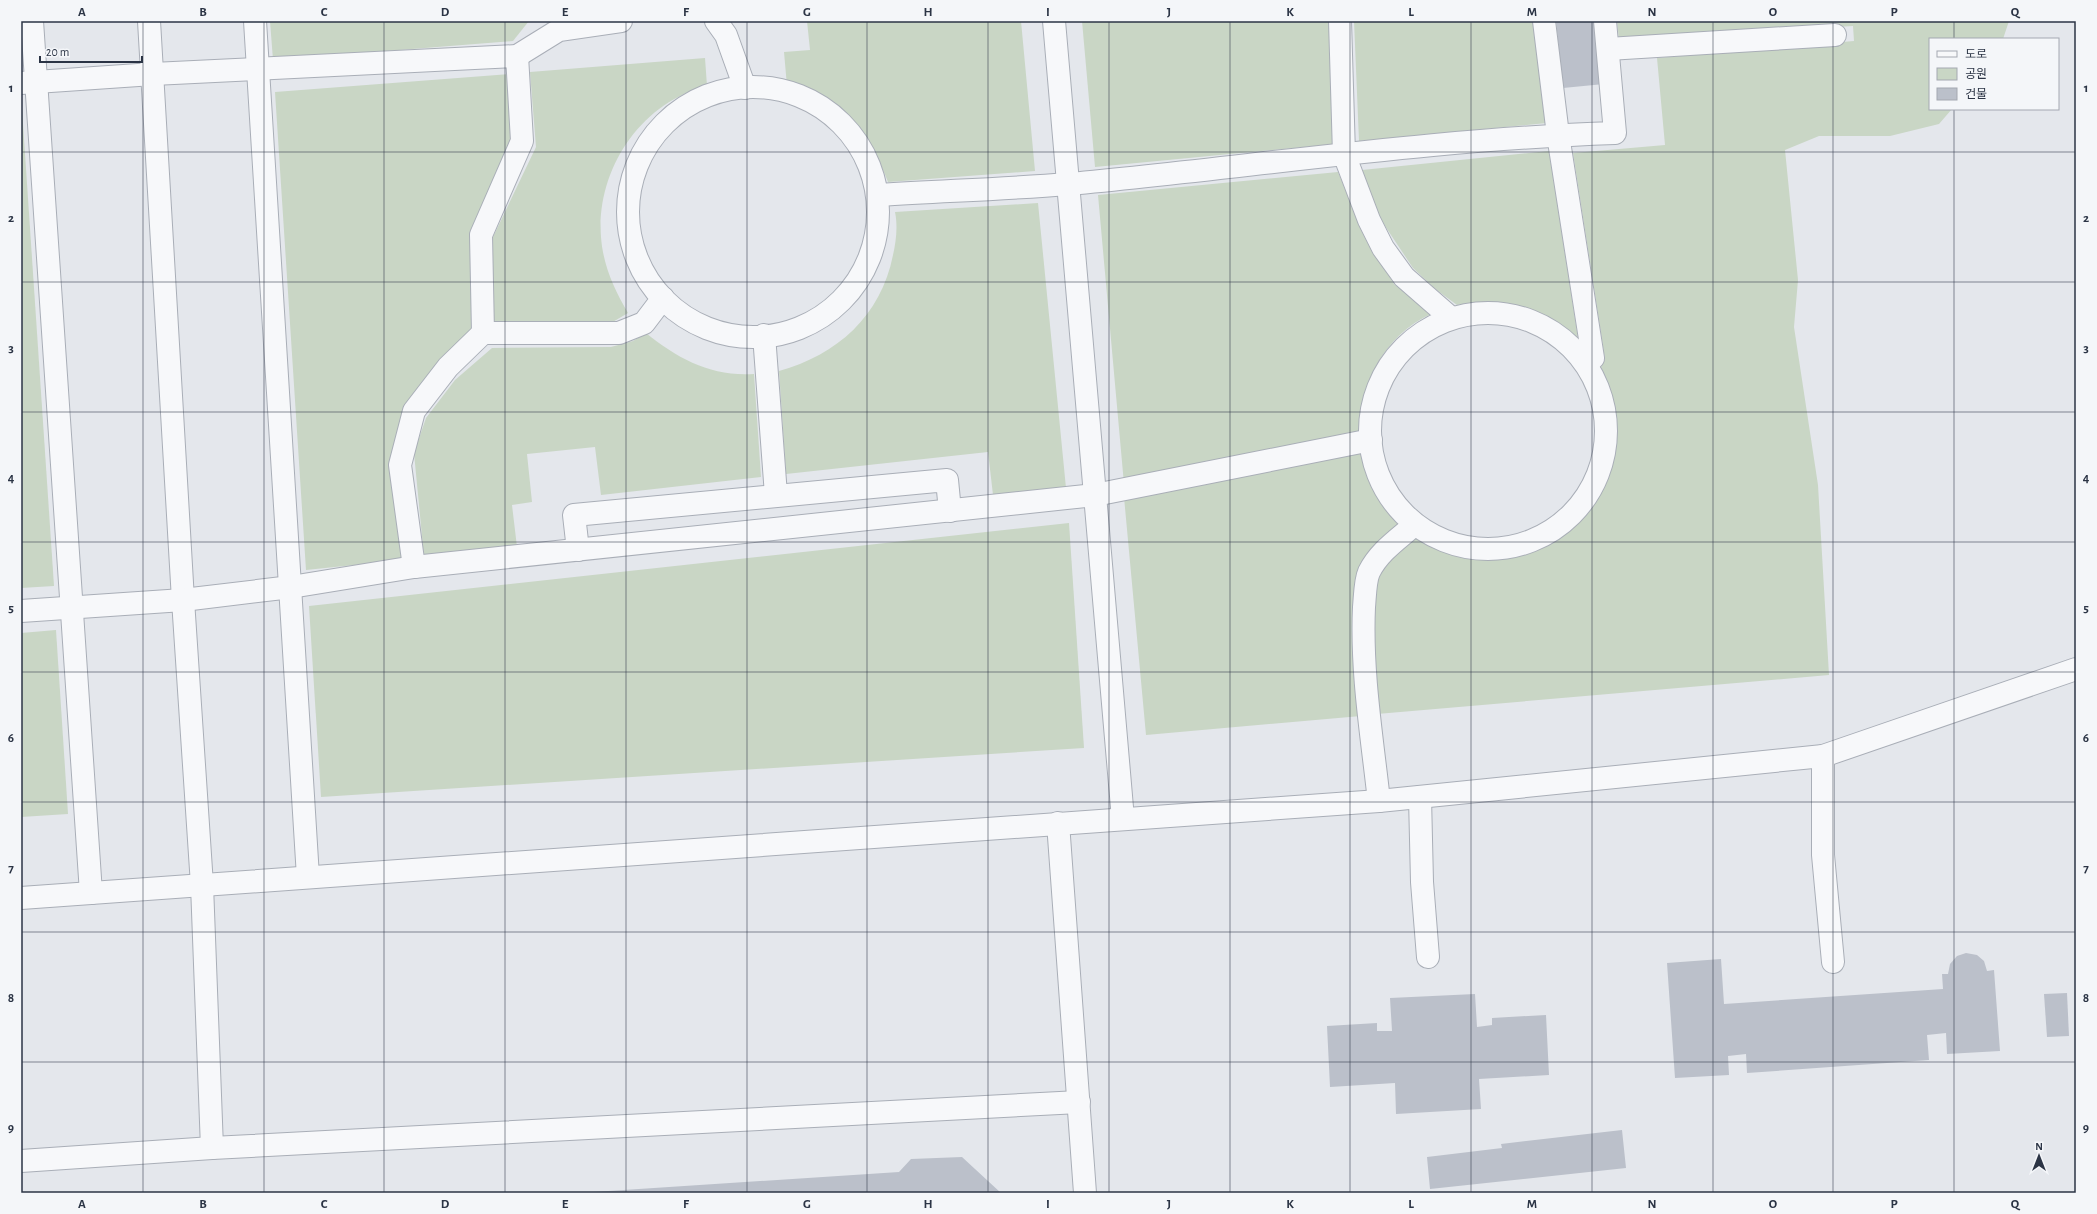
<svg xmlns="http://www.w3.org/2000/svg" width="2097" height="1214" font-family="'Alegreya Sans','Noto Sans KR',sans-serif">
<rect width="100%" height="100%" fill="#e4e7ec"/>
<g fill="#c9d6c5">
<path d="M270,21h259l-16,20 -240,19z"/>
<path d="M807,21h214l14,150 -147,11c-17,-48 -52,-82 -101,-96l-3,-34 26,-2z"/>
<path d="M1082,21h250l4,123 -241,23z"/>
<path d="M1354,21h184l9,102 -188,18z"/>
<path d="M1617,21h392l-6,18h-73v70h22l-13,15 -49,12h-71l-34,14 13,130 -4,47 24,158 11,190 -452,39 -6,-90 5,-48 35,-43c96,62 213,-1 205,-117 -1,-17 -8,-33 -15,-49l4,-8 -32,-206 92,-8 -8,-87 197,-17 -1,-15 -234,14z"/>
<path d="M705,58l2,28c-66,16 -111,84 -106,151 2,28 13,52 27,76l-17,10h-119l1,-86 43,-90 -6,-75z"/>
<path d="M510,74l5,65 -42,88 -2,111 -62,68 -7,154 -96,10 -31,-478z"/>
<path d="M22,109l32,477 -33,2v-478z"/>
<path d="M1549,151l29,187c-33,-31 -77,-42 -121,-33l-23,-17 -21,-20 -34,-51 -17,-47z"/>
<path d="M1338,172l25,61 31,51 37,30c-47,21 -73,73 -72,122l-235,48 -26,-289z"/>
<path d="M1038,203l28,285 -73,7 -5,-43 -202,22 -7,-103c58,-16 102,-55 114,-116 3,-13 5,-29 2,-43z"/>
<path d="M646,333c32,26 66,44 108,41l7,103 -160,18 -6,-48 -68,7 5,48 -20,3 5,42 -93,10 -10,-104 12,-35 29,-38 37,-32 119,-1 22,-6z"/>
<path d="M1360,450c7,30 19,53 40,75l-21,21 -18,170 -215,19 -22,-238z"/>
<path d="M1069,523l15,225 -763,49 -12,-191z"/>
<path d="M56,630l12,184 -47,3v-184z"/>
</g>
<g fill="#bbc0ca">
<path d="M1556,21h42l6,63 -41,4z"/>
<path d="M1966,953l11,2 7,6 3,10 7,-1 6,81 -53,3 -1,-21 -19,2 2,25 -182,13 -1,-19 -18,2 1,19 -54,3 -8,-115 54,-4 3,45 219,-15 -1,-15h6l2,-10 7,-8z"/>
<path d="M2067,993l2,43 -22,1 -3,-43z"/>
<path d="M1475,994l2,33 15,-2v-7l54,-3 3,60 -70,4 2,30 -85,5 -1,-31 -65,4 -3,-61 50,-3v8h15l-2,-33z"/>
<path d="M1622,1130l4,38 -196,21 -3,-32 75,-9 -1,-4z"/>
<path d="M962,1157l39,36h-423l321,-21 12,-13z"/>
</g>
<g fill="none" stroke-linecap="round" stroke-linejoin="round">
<defs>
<g id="minor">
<path d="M32,21l59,872"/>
<path d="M149,21l34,579 19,285 10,263"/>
<path d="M255,21l53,856"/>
<path d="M716,21l10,14 19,53"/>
<path d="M1054,21l69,798"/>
<path d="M1340,21l4,133 25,66 14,28 21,29 47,41"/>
<path d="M1544,21l14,114 35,223 -6,5"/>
<path d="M1608,49l227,-14"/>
<path d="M21,83l132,-9 364,-18 42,-26 62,-9"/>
<circle cx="753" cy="212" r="125"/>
<path d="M880,195c63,-4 126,-6 189,-11 182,-17 363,-45 546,-51l-10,-112"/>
<circle cx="1488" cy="431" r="118"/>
<path d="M483,333l-2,-98 41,-94 -5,-85"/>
<path d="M764,335l12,160"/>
<path d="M578,550l-4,-35 373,-35 3,31"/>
<path d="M414,567l-14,-102 14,-54 34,-44 35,-34h136l25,-10 19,-25"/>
<path d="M21,611l162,-11 108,-13 123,-20 681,-72 276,-55"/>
<path d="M1823,756v99l10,107"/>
<path d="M1420,797l2,85 6,75"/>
<path d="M1379,801c-7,-64 -18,-129 -15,-194 1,-10 1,-26 5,-35 10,-20 28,-32 44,-46"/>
<path d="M1058,823l27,370"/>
<path d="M21,898l1358,-97 444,-45 253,-87"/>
<path d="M21,1161l191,-13 867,-46"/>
</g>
</defs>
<use href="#minor" stroke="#a9aeb7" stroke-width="24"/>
<use href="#minor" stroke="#f7f8fa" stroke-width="22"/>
</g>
<path fill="none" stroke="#2b3445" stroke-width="1" stroke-opacity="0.55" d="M143,21v1172M264,21v1172M384,21v1172M505,21v1172M626,21v1172M747,21v1172M867,21v1172M988,21v1172M1109,21v1172M1230,21v1172M1350,21v1172M1471,21v1172M1592,21v1172M1713,21v1172M1833,21v1172M1954,21v18M1954,109v1084M21,152h2055M21,282h2055M21,412h2055M21,542h2055M21,672h2055M21,802h2055M21,932h2055M21,1062h2055"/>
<rect width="2097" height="1214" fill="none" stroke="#f4f6f9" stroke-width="44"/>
<rect x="1929" y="38" width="130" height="72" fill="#f4f6f9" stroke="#a4a8b1"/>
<rect x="1937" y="51" width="20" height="6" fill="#f7f8fa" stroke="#a4a8b1"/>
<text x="1965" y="58" font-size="12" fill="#2b3445">도로</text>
<rect x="1937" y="68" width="20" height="12" fill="#c9d6c5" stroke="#a4a8b1"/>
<text x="1965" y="78" font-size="12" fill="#2b3445">공원</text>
<rect x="1937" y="88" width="20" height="12" fill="#bbc0ca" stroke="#a4a8b1"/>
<text x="1965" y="98" font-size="12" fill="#2b3445">건물</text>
<g transform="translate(2039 1156)" stroke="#f4f6f9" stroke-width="3" paint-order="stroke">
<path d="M0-3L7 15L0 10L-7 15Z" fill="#2b3445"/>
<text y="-6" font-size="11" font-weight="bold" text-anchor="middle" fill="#2b3445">N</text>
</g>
<path d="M40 56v6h102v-6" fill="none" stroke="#2b3445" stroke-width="2"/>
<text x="46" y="56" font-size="12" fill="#2b3445" stroke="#f4f6f9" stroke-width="3" paint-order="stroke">20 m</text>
<rect x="22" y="22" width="2053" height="1170" fill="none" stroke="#2b3445" stroke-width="1.5"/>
<g font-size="13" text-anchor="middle" font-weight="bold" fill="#2b3445">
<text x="82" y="16">A</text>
<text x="203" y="16">B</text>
<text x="324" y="16">C</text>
<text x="445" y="16">D</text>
<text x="565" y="16">E</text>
<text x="686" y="16">F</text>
<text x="807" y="16">G</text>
<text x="928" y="16">H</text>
<text x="1048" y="16">I</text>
<text x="1169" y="16">J</text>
<text x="1290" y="16">K</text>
<text x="1411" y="16">L</text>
<text x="1532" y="16">M</text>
<text x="1652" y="16">N</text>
<text x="1773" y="16">O</text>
<text x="1894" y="16">P</text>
<text x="2015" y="16">Q</text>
<text x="11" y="92">1</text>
<text x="2086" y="92">1</text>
<text x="11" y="222">2</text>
<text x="2086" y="222">2</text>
<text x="11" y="352">3</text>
<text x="2086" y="352">3</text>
<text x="11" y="482">4</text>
<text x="2086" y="482">4</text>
<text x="11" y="612">5</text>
<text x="2086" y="612">5</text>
<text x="11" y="742">6</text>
<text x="2086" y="742">6</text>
<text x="11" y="872">7</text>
<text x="2086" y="872">7</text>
<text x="11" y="1002">8</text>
<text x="2086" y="1002">8</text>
<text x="11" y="1132">9</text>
<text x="2086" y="1132">9</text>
<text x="82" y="1208">A</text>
<text x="203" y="1208">B</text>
<text x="324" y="1208">C</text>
<text x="445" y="1208">D</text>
<text x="565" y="1208">E</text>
<text x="686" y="1208">F</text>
<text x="807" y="1208">G</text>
<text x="928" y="1208">H</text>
<text x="1048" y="1208">I</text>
<text x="1169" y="1208">J</text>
<text x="1290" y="1208">K</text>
<text x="1411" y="1208">L</text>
<text x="1532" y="1208">M</text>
<text x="1652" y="1208">N</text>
<text x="1773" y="1208">O</text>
<text x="1894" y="1208">P</text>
<text x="2015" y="1208">Q</text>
</g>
</svg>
